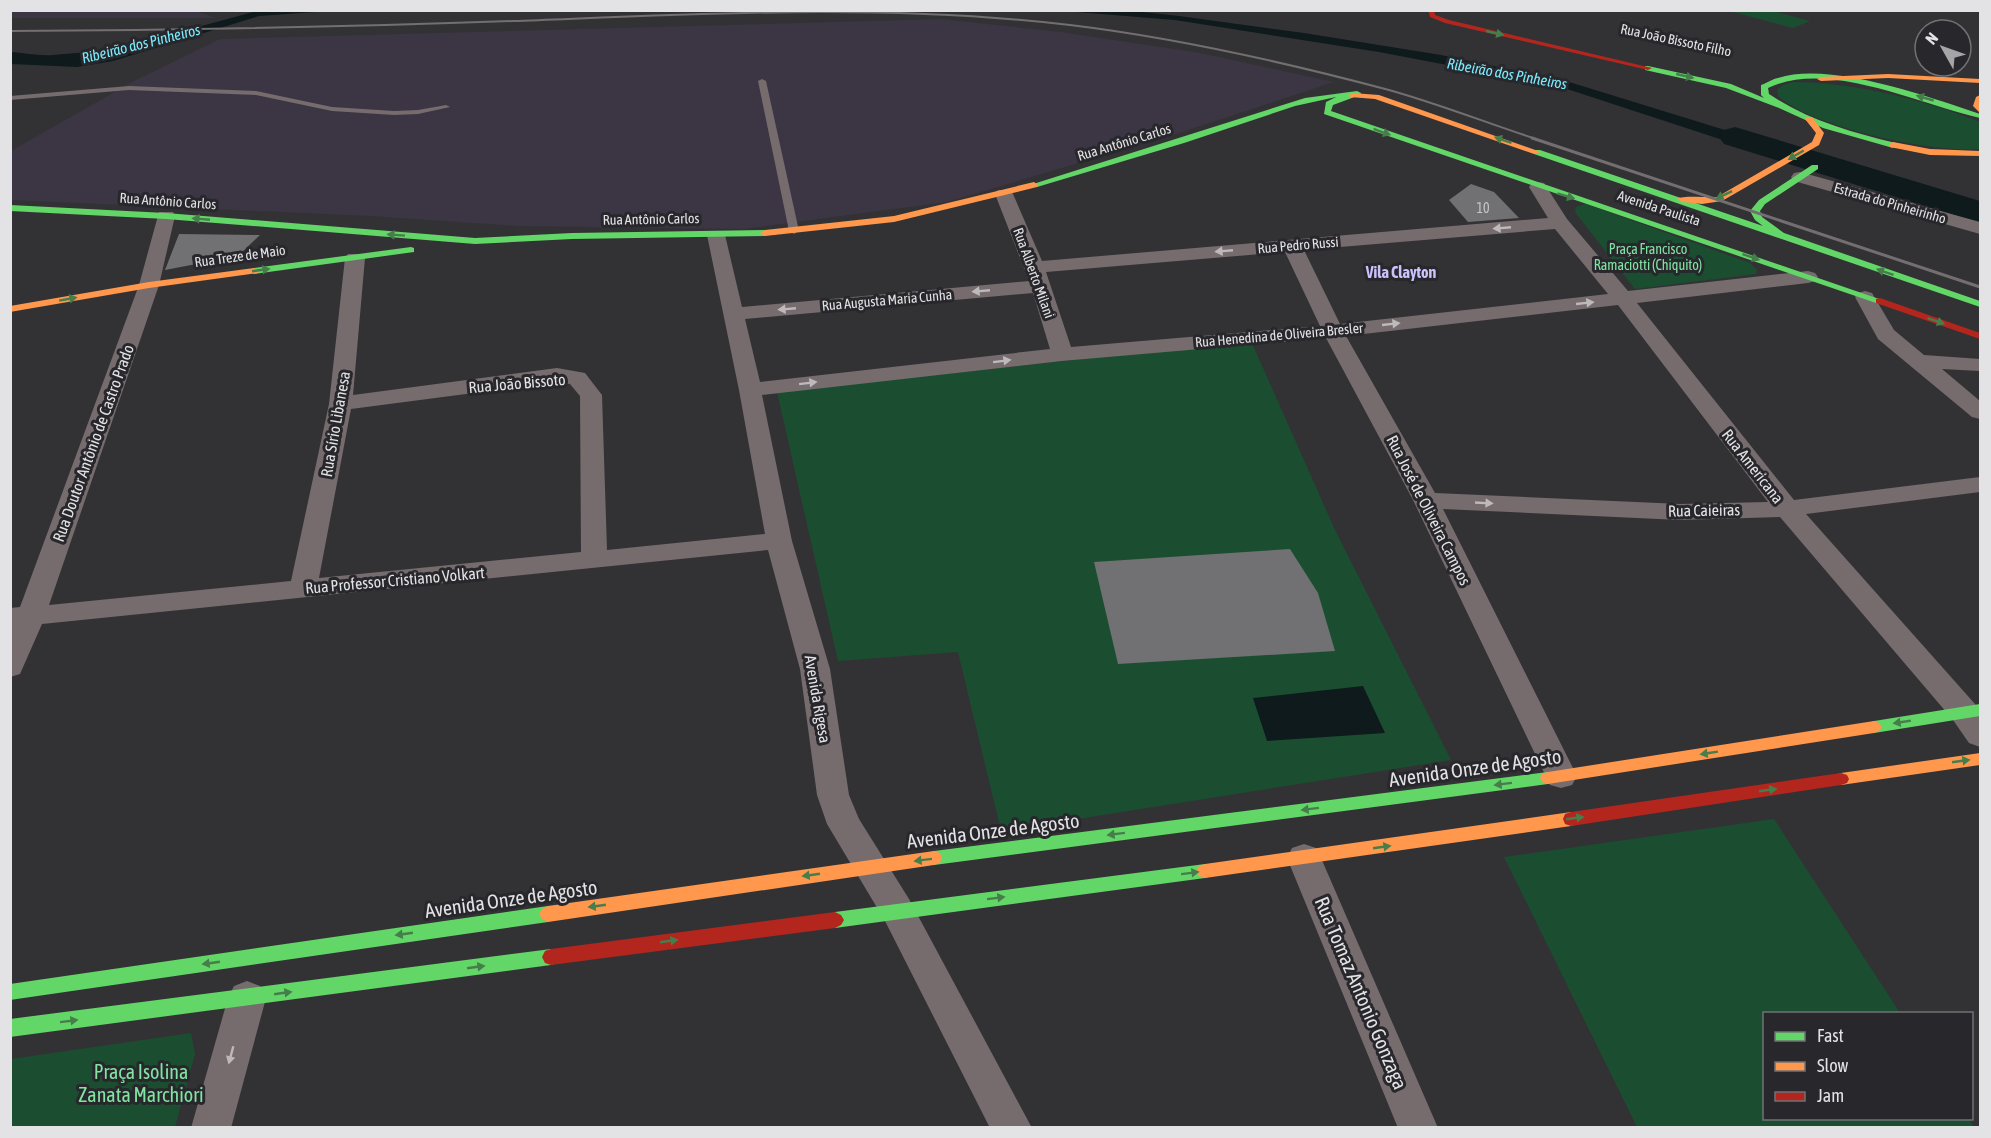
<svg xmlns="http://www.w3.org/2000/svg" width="1991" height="1138" font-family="'Asap Condensed',sans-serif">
<rect width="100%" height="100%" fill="#323235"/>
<g fill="#3c3543">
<path d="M11,10h182l23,8h-205z"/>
<path d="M941,19l120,13 140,21 133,29 -158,52 -229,68 -203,27 -225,-3 -150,-10 -358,-16v-49l121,-69 88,-43z"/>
</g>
<g fill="#1b4e30">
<path d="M1736,11h37l37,10 -17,7 -60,-16z"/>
<path d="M1793,82c65,1 127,17 187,40v27c-47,4 -166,-21 -202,-53l-1,-6 6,-5z"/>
<path d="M1586,204l164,59 7,7 -1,4 -121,15 -60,-77 1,-5z"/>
<path d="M1251,341l84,189 116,230 -450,71 -43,-179 -120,9 -61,-269z"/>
<path d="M1774,819l126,194 -136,1v104h204l6,9h-337l-133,-270z"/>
<path d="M191,1033l4,21 -20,73h-164v-68z"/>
</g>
<g fill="#0e1a1c">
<path d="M261,10l69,1 -71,5 -146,45 -36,6 -66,-3v-12c13,1 28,4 42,3 24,-2 101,-8 119,-21z"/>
<path d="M1124,10l55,6 125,17 137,22 125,26 227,70 -12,8 -223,-73 -179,-34 -204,-32 -111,-9z"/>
<path d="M1850,168l130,39v15l-146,-45z"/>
<path d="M1363,686l22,47 -118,8 -14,-43z"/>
</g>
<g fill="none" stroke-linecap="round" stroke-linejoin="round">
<path fill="#0e1a1c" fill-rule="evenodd" d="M1735,127l245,74v22l-256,-79 -5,-7 5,-7z"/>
</g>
<g fill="#717072">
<path d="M1471,184l23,8 25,26 -51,4 -19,-22z"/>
<path d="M179,234l81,1 -22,21 -73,14z"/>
<path d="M1290,549l28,44 17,58 -217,13 -24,-102z"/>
</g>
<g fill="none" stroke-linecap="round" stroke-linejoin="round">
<path stroke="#6d6769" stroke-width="2" stroke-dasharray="3 1.5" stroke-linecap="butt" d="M1646,257l15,-8"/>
<g fill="#766c6d" fill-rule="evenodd">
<path d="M762,79l4,2 33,150 -5,3 -5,-3 -31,-150z"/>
<path d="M129,86l127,5 76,16 62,4 24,-1 28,-5 4,2 -32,7 -24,1 -62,-4 -76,-16 -127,-5 -119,10v-4z"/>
</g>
<g fill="#766c6d" fill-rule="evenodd">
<path d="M1800,172l180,50v12l-186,-53 -3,-4 3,-4z"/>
<path d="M1538,182l6,1 23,36 61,72 180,-20 7,2 3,4 -3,4 -7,2 -171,20 157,197 186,-23v15l-174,22 169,190 5,8v35l-11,-4 -16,-23 -173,-203 -100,3 -237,-11 134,267 -5,9 -11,3 -11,-3 -137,-285 -87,-162 -264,23 -300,34 30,146 38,128 19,126 10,24 50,80 123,229h-42l-105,-207 -58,-97 -10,-29 -17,-126 -32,-119 -726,74 -22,50 -10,3v-69l10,-1 119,-322 20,-73h14l2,4 -16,69 -110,320 242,-24 38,-177 16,-146 3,-4h14l3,4 -12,137 204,-27 28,5 17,22 5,155 158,-16 -26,-144 -32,-155 2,-4h14l2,4 17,72 287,-26 -34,-87 3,-4h12l3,4 29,67 506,-43 -19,-31 3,-4zM1555,229l53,65 -268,30 -36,-74zM1285,252l35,74 -249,21 -25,-75zM1033,293l17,56 -290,33 -15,-63zM1618,305l150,197 -88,2 -245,-11 -89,-157zM557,382l13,2 10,12 1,156 -262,26 32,-169z"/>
<path d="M1865,291l7,2 22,37 30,25 56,4v12l-38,-2 38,32v18l-8,-2 -94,-78 -23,-42 3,-4z"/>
<path d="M1304,844l12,4 5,10 117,270h-40l-111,-270 5,-10z"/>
<path d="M247,981l13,5 6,12 -35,130h-40l37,-130 6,-12z"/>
</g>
<g fill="#63d668" fill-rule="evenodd">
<path d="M1648,66l83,18 33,14 -3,-3v-10c6,-2 11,-6 17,-7 52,-17 151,19 202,36v4c-60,-13 -152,-59 -212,-30l1,6c39,26 81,38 127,49l1,2 -4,3 -70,-20 -44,-20 -53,-20 -81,-18v-4z"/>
<path d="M1357,91l4,2 -1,2 -27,10 -2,6 554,190 -1,2h-8l-552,-189 2,-12 10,-5 -41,9 -111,37 -147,44 -7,-2 275,-87z"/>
<path d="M1534,150h6l223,76 -8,-6 -5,-9 9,-11 53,-35h6v4l-53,35 -5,7 2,6 22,16 196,68v6l-446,-153z"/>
<path d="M10,205l156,8 309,25 97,-5 193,-3 5,3 -5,3 -193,3 -97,5 -309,-25 -156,-8z"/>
<path d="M411,247l3,1v4l-160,22 -5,-3 5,-3z"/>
<path d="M1980,704v12l-106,17 -5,-2 -3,-4 3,-4 5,-2z"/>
<path d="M1548,772l6,2 2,4 -2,4 -6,2 -614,81 -6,-2 -2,-5 2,-5 6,-2z"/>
<path d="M1205,864l6,2 3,5 -3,5 -6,2 -370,50 -6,-3 -3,-5 3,-5 6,-3z"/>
<path d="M548,906l6,3 3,5 -3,5 -6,3 -538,78v-16z"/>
<path d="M551,949l6,2 3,6 -3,6 -6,2 -541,72v-18z"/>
</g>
<g fill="#ff974d" fill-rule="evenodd">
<path d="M1888,74l92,5v4l-92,-5 -67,3 -4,-2 4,-2z"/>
<path d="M1353,93l26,2 162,57 -7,2 -159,-55 -25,-2 -1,-2z"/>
<path d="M1980,95v18l-7,-7 3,-9z"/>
<path d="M1806,117h6l12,16 -5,12 -97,56 -20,3 -20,-2 -5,-3c7,-4 29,-1 40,-2l95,-55 4,-9 -11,-14z"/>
<path d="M1893,142l37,7 50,2v5l-50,-1 -40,-8 -1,-2z"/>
<path d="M1034,182l4,3 -1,2 -143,35 -129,14 -5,-3 5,-3 129,-14z"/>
<path d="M254,268l5,3 -1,2 -109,15 -139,24v-6l139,-24z"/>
<path d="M1874,721l5,2 3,4 -3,4 -5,2 -326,51 -6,-2 -2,-4 2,-4 6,-2z"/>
<path d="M1980,753v12l-139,20 -6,-2 -2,-4 2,-4 6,-2z"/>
<path d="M1571,812l6,2 2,5 -2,5 -6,2 -366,52 -6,-2 -3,-5 3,-5 6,-2z"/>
<path d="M934,851l6,2 2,5 -2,5 -6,2 -386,57 -6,-3 -3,-5 3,-5 6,-3z"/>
</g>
<g fill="#b3261e" fill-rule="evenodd">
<path d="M1428,10h6l1,5 14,5 203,48 -4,2 -203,-47 -15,-6z"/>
<path d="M1880,298l100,35v6l-104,-36v-4z"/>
<path d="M1841,773l6,2 2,4 -2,4 -6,2 -270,41 -6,-2 -2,-5 2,-5 6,-2z"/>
<path d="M835,912l6,3 3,5 -3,5 -6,3 -284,37 -6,-2 -3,-6 3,-6 6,-2z"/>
</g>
<path stroke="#736e70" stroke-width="2" d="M10,31c168,-1 336,-4 503,-10 186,-7 372,-18 557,4 108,13 214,37 319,65 50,14 98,33 147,49"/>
<path stroke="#736e70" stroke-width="3" d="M1532,138l448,149"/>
</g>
<defs><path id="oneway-solid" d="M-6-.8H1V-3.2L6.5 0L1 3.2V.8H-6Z" transform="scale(1.5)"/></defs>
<g fill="#457e4a">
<use href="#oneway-solid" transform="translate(1495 33) rotate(13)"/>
<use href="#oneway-solid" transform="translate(1685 76) rotate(13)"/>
<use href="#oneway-solid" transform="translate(1925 98) rotate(-164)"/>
<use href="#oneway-solid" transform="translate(1382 132) rotate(20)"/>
<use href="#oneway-solid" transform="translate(1503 140) rotate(-161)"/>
<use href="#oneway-solid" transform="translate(1796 155) rotate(150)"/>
<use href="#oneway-solid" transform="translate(1724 195) rotate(154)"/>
<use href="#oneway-solid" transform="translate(1566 196) rotate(17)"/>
<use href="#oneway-solid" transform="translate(201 219) rotate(-175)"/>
<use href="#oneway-solid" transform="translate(396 235) rotate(-176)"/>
<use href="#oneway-solid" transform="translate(1751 257) rotate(19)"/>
<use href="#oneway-solid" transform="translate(261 270) rotate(-8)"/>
<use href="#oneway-solid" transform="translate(1885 272) rotate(-161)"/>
<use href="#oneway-solid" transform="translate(68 299) rotate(-10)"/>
<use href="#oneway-solid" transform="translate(1936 321) rotate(19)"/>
<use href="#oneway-solid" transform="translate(1902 722) rotate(171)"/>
<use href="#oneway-solid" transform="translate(1709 753) rotate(171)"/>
<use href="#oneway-solid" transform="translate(1961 761) rotate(-8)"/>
<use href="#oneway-solid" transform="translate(1503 784) rotate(173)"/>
<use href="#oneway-solid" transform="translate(1768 790) rotate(-8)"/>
<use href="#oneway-solid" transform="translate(1310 809) rotate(173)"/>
<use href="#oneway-solid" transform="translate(1575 818) rotate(-8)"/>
<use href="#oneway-solid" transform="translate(1116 834) rotate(173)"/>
<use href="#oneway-solid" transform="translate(1382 847) rotate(-8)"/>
<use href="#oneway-solid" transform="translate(923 860) rotate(173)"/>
<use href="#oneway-solid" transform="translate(1190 873) rotate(-7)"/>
<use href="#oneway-solid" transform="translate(811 875) rotate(172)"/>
<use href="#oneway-solid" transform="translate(996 898) rotate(-7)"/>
<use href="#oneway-solid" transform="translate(597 906) rotate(172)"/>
<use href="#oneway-solid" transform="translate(404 934) rotate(172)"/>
<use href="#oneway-solid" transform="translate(669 941) rotate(-8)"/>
<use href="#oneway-solid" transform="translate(211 963) rotate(172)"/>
<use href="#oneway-solid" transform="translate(476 967) rotate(-8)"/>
<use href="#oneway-solid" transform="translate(283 993) rotate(-8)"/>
<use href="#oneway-solid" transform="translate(69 1021) rotate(-7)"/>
</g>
<g fill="#bdb9bc">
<use href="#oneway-solid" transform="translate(1502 228) rotate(175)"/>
<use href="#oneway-solid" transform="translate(1224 251) rotate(175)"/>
<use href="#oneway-solid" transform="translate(981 291) rotate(175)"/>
<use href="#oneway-solid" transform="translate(1585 303) rotate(-6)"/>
<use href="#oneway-solid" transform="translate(787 309) rotate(175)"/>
<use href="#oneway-solid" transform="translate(1391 324) rotate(-6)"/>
<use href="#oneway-solid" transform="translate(1002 361) rotate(-7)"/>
<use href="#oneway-solid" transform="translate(808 383) rotate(-7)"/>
<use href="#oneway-solid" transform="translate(1484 503) rotate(3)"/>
<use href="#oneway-solid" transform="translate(231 1055) rotate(105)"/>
</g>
<g text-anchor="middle" stroke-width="6" stroke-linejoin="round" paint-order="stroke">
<g font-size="14" fill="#e3e3e6" stroke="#27272c">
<text transform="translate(1676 40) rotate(12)" y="5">Rua João Bissoto Filho</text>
<text transform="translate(1124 142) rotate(-17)" y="5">Rua Antônio Carlos</text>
<text transform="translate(168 201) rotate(4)" y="5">Rua Antônio Carlos</text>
<text transform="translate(1890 203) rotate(16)" y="5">Estrada do Pinheirinho</text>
<text transform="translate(1659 208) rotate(18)" y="5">Avenida Paulista</text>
<text transform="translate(651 219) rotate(-1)" y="5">Rua Antônio Carlos</text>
<text transform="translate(1298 245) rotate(-5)" y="5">Rua Pedro Russi</text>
<text transform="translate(240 256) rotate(-8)" y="5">Rua Treze de Maio</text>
<text transform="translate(1034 273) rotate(70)" y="5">Rua Alberto Milani</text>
<text transform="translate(887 300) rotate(-5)" y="5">Rua Augusta Maria Cunha</text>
<text transform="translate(1279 335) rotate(-5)" y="5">Rua Henedina de Oliveira Bresler</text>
</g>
<g font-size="14" fill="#c6c6c9">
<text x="1483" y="213">10</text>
</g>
<g font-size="14" fill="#81e4a3" stroke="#27272c">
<text x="1648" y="254">Praça Francisco<tspan x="1648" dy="16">Ramaciotti (Chiquito)</tspan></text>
</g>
<g font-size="15" font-style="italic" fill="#7cedfe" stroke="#27272c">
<text transform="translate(141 44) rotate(-14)" y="5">Ribeirão dos Pinheiros</text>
<text transform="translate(1507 74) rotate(10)" y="5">Ribeirão dos Pinheiros</text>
</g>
<g font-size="16" font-weight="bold" fill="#cac2fb" stroke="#27272c">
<text x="1401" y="278">Vila Clayton</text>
</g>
<g font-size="16" fill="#e3e3e6" stroke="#27272c">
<text transform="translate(517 383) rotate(-5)" y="6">Rua João Bissoto</text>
<text transform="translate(335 424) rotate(-80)" y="6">Rua Sírio Libanesa</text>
<text transform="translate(93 443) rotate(-70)" y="6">Rua Doutor Antônio de Castro Prado</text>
<text transform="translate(1753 466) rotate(52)" y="6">Rua Americana</text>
<text transform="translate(1429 510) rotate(63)" y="6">Rua José de Oliveira Campos</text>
<text transform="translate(1704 510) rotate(-1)" y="6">Rua Caieiras</text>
<text transform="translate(395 580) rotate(-5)" y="6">Rua Professor Cristiano Volkart</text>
<text transform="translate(818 699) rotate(80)" y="6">Avenida Rigesa</text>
</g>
<g font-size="20" fill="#e3e3e6" stroke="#27272c">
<text transform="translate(1475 768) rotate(-8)" y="7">Avenida Onze de Agosto</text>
<text transform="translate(993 831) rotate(-7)" y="7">Avenida Onze de Agosto</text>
<text transform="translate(511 899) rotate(-8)" y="7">Avenida Onze de Agosto</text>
<text transform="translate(1361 993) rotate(67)" y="7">Rua Tomaz Antonio Gonzaga</text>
</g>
<g font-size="20" fill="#81e4a3" stroke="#27272c">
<text x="141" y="1079">Praça Isolina<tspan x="141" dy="23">Zanata Marchiori</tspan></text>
</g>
</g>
<rect width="1991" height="1138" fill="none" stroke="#e3e3e6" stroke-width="24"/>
<rect x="1763" y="1012" width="210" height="108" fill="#27272c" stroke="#727276" stroke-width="1.5"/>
<rect x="1775" y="1032" width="30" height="9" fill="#63d668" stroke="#727276" stroke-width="1.5"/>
<text x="1817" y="1042" font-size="18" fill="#e3e3e6">Fast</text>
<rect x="1775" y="1062" width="30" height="9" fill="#ff974d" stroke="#727276" stroke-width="1.5"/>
<text x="1817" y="1072" font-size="18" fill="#e3e3e6">Slow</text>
<rect x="1775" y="1092" width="30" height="9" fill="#b3261e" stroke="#727276" stroke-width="1.5"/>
<text x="1817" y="1102" font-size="18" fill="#e3e3e6">Jam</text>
<g transform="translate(1943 48) rotate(310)"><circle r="28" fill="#27272c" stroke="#727276" stroke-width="1.5"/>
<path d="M0-4.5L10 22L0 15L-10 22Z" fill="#a5a5a8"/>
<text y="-9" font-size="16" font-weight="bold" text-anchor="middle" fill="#e3e3e6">N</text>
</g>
</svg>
